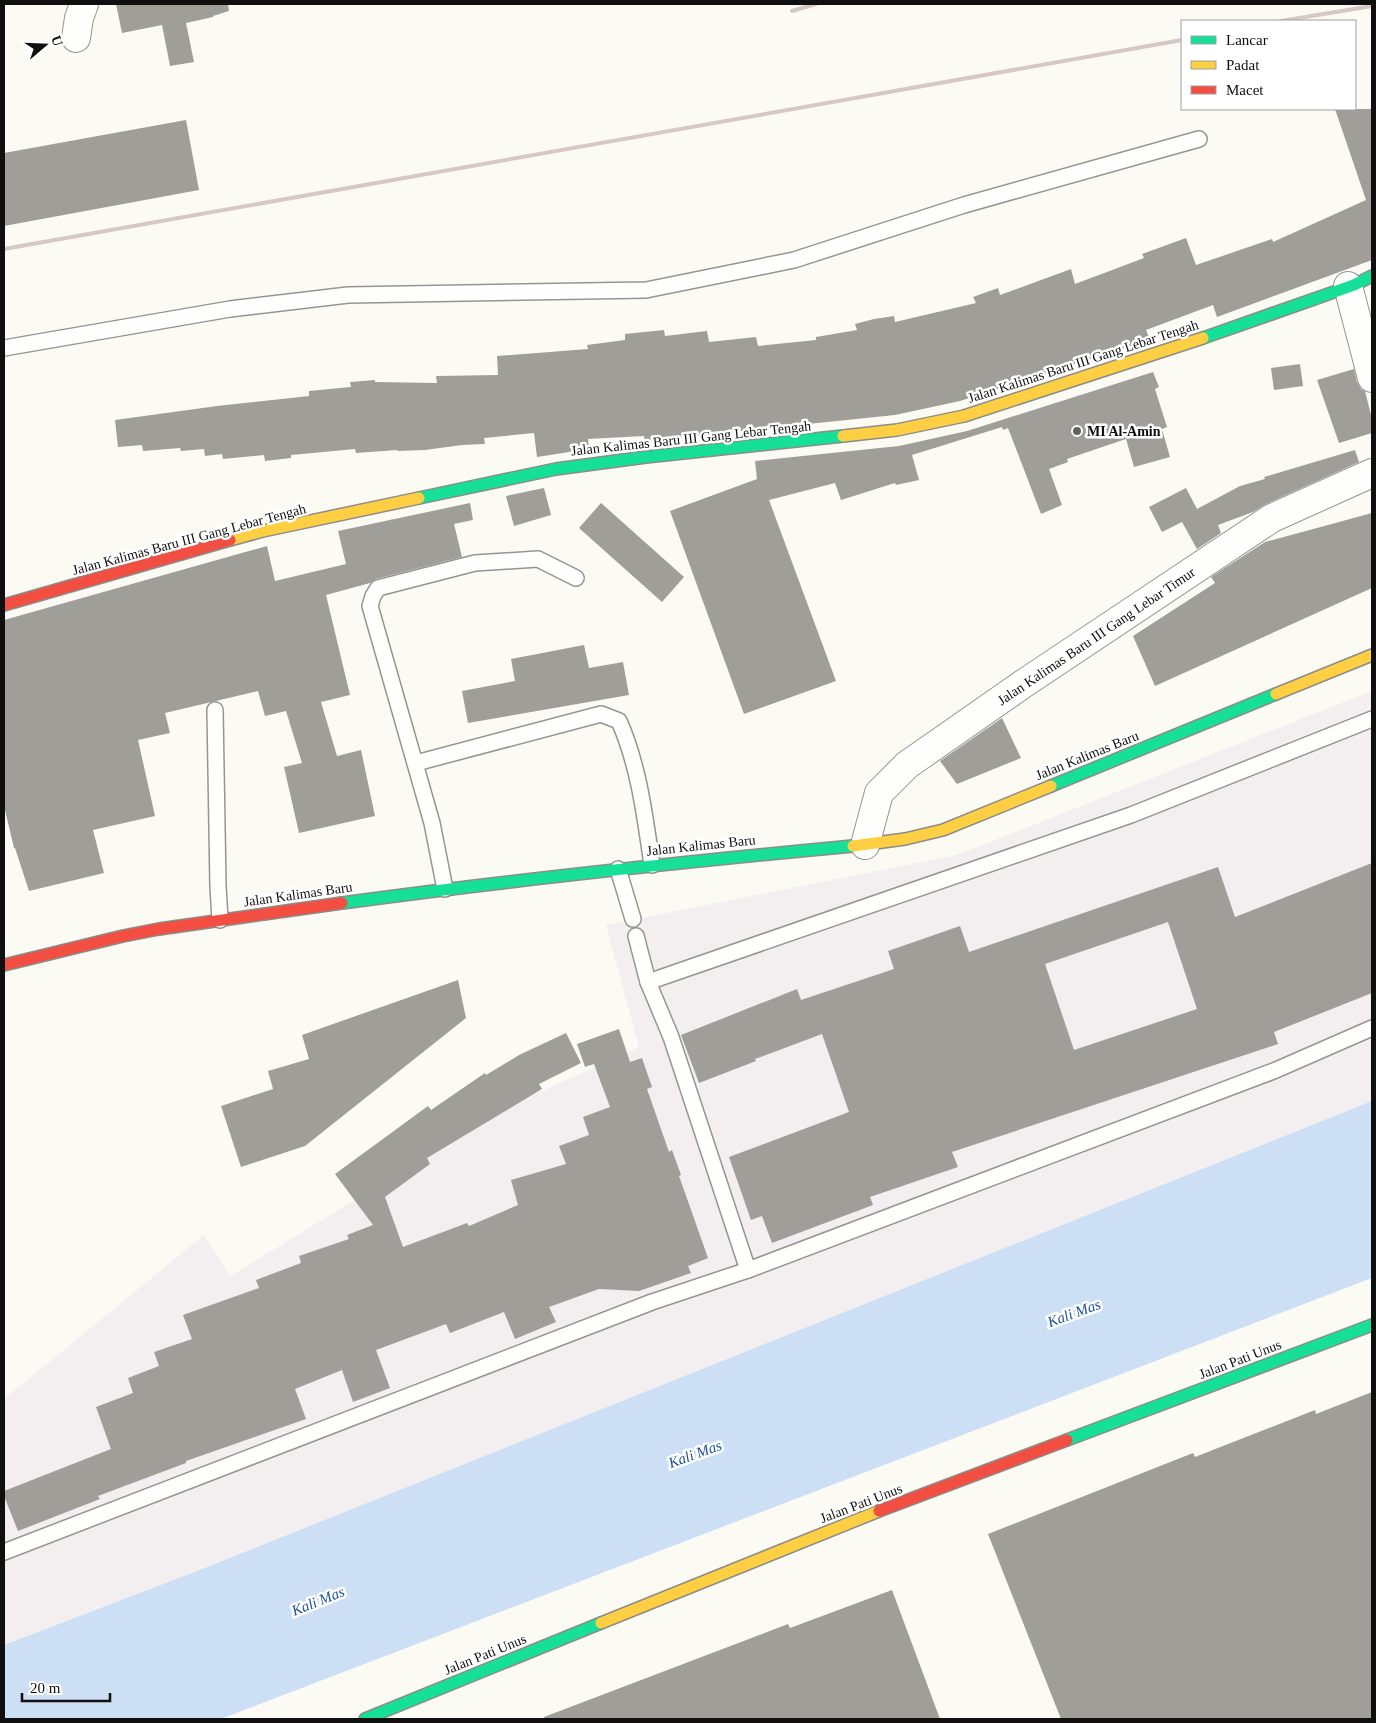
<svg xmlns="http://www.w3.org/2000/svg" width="1376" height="1723" font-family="'Times New Roman',serif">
<rect width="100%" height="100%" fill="#fbfbf4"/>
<path fill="#f3eef0" d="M1372,691v410l-1180,472 -188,72v-246l200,-164 26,41 279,-170 130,-59 -33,-122 351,-70z"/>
<path fill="#ccdff4" d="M1372,1101v177l-1151,441h-217v-74l188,-72z"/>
<g fill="#9f9e99" fill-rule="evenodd">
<path d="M116,4h112l1,7 -16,5v1l-27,6 8,39 -24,4 -8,-41 -40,8z"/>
<path d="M1335,109h37v151l-155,57 -4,-12 -67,25 4,10 -190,61 -65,14 -250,26 -1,-5 -56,3 1,10 -52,8 -3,-24 -50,5 1,6 -23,1 -37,5 -28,1v-1l-41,3 -1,-4 -64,6v3l-26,3 -1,-6 -41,4 -1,-5 -17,2 -1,-7 -23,2 -1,-3 -37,3 -1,-6 -24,2 -3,-27 102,-14 92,-10v-5l42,-4 -1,-5 25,-2v2l62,1 -1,-7 62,-1 -1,-19 91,-7 -1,-4 38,-5v-6l39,-4 1,6 42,-5 2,11 47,-5 2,9 58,-6v-3l41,-7 -2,-6 19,-5 20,-3 1,6 81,-19 -3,-6 25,-9 2,7 71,-26 4,15 69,-26 -2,-4 44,-16 10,27 76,-26 1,3 93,-42z"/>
<path d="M186,120l13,70 -195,36v-73z"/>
<path d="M1300,364l3,22 -29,4 -3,-22z"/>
<path d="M1354,369l3,13 4,7 4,2 7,28v14l-33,10 -22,-63z"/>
<path d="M1153,372l6,15 -4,2 12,38 -5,2 8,28 -36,10 -8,-28 -59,20 1,3 -19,7 13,36 -21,9 -33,-86 -5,2 -1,-3 -90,28 7,25 -23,5 -1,-2 -54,17 -6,-17 -66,17 67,181 -92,33 -74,-203 87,-32 -2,-18 144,-15 68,-15z"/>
<path d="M1355,450l4,12 -93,42 -13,8 -35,13 3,8 -24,16 -15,-27 -20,10 -13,-25 37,-19 11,21 43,-23 25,-7 -1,-2z"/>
<path d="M544,488l7,27 -37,11 -8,-30z"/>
<path d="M470,503l3,17 -19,4 8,33 -86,22 -6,4 -44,12 24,100 -29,7 16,54 24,-6 14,66 -76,17 -15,-66 18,-4 -16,-52 -21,5 -7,-25 -93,22 5,20 -32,7 17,76 -62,14 11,43 -75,18 -14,-43h-1l-10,-42v-186l263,-74 8,35 71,-17 -8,-33z"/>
<path d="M601,503l83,74 -22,25 -83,-74z"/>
<path d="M1372,513v75l-217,98 -22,-50 82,-53 -4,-6 54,-35z"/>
<path d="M584,645l5,23 34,-6 6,33 -161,28 -6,-32 53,-10 -4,-22z"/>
<path d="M1002,718l19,40 -64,26 -17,-23z"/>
<path d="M1372,863v130l-98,39 4,12 -326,108 6,15 -88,30 3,8 -101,38 -10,-27 -11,4 -22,-63 120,-45 -27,-78 -67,25 1,2 -57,22 -18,-48 116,-46 4,11 93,-31 -6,-18 72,-25 9,26 249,-85 17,50zM1168,922l29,87 -123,41 -29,-86z"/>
<path d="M458,980l8,38 -161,128 -64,21 -20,-61 52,-17 -5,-18 41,-12 -7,-24z"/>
<path d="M619,1029l11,33 12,-4 10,29 -5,2 22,63 3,-2 9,25 -2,1 29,82 -20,8 3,7 -52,18 -40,-2 -50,18 7,15 -41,17 -11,-27 -54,21 -4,-9 -70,26 14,38 -37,14 -11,-32 -47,19 11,30 -120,42v2l-88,33 2,3 -82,32 -14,-35v-5l107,-42 -15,-42 37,-14 -5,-15 31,-12 -5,-14 38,-13 -9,-24 76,-27 -3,-8 45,-17 -2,-7 50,-17 -2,-4 26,-10 -38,-51 93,-68 3,4 54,-37 1,2 33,-20 47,-22 15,30 -42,21 3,5 -115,69 3,6 -45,33 18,50 64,-24 2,3 49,-21 -7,-25 55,-16 -7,-18 30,-11 -6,-18 27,-10 -16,-43 -9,3 -8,-23z"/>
<path d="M1372,1392v327h-311l-73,-185 205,-81 2,4 120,-47 1,4z"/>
<path d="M892,1590l48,129h-395l-1,-2 244,-93 2,4z"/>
</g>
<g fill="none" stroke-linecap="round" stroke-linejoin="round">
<defs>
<g id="lane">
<path d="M4,348l226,-39 118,-14 298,-5 148,-30 170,-55 235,-66"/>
<path d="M215,710l3,176 2,34"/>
<path d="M416,763l185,-49 18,7c20,45 26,96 33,144"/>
<path d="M618,869l15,50"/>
<path d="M445,889l-13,-66 -62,-217 3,-10 5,-8 97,-25 63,-4 38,19"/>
<path d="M636,936l12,46 23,55 77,233"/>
<path d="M648,982l483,-167 241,-96"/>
<path d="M4,1552l648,-250 96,-32 528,-200 96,-42"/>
</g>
<g id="street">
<path d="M76,38l3,-20 5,-14"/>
<path d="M1348,286l24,92"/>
<path d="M865,845l14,-52 28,-28 116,-81 249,-166 100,-45"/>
</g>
<g id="fast">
<path d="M1203,338l151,-53 18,-9"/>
<path d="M419,498l137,-29 90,-12 197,-21"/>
<path d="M1051,786l225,-92"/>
<path d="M342,903c170,-23 340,-41 511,-57"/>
<path d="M1067,1440l305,-115"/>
<path d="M365,1719l236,-96"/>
</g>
<g id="slow">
<path d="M843,436l54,-6 67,-14 239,-78"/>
<path d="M230,540l33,-9 156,-33"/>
<path d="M1276,694l96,-39"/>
<path d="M853,846l52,-7 38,-9 108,-44"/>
<path d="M601,1623l278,-112"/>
</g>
<g id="jam">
<path d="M4,605l226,-65"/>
<path d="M4,965l119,-29 36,-7 183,-26"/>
<path d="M879,1511l188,-71"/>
</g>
</defs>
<use href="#lane" stroke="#959592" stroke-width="18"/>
<use href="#street" stroke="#959592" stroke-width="30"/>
<use href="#fast" stroke="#8c8c89" stroke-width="14"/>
<use href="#slow" stroke="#8c8c89" stroke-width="14"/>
<use href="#jam" stroke="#8c8c89" stroke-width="14"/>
<use href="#lane" stroke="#fefefd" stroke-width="15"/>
<use href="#street" stroke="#fefefd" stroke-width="28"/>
<use href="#fast" stroke="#16e098" stroke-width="11"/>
<use href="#slow" stroke="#ffcf43" stroke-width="11"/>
<use href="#jam" stroke="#f24e42" stroke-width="11"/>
<g stroke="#d7c8c5" stroke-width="4">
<path d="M792,11l24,-7"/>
<path d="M1281,21l91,-15"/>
<path d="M4,249l1178,-209"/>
</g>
</g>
<circle fill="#62625f" stroke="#fff" stroke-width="2" cx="1077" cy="431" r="5"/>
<g text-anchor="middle" stroke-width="5" stroke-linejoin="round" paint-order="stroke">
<g font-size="14" fill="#0f0f0f" stroke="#fff">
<text transform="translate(1083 361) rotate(-18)" y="5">Jalan Kalimas Baru III Gang Lebar Tengah</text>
<text transform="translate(691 438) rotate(-6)" y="5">Jalan Kalimas Baru III Gang Lebar Tengah</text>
<text transform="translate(189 539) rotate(-15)" y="5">Jalan Kalimas Baru III Gang Lebar Tengah</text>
<text transform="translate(1096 636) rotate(-34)" y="5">Jalan Kalimas Baru III Gang Lebar Timur</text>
<text transform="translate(1087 755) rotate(-22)" y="5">Jalan Kalimas Baru</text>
<text transform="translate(701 845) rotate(-6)" y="5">Jalan Kalimas Baru</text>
<text transform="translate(298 894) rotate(-8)" y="5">Jalan Kalimas Baru</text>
<text transform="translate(1240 1359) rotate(-21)" y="5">Jalan Pati Unus</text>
<text transform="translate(861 1503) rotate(-21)" y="5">Jalan Pati Unus</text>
<text transform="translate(485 1654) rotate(-22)" y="5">Jalan Pati Unus</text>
</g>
<g font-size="14" font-weight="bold" fill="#0f0f0f" stroke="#fff" text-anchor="start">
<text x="1087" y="436">MI Al-Amin</text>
</g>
<g font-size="15" font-style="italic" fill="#1d509b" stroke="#fff">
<text transform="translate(1074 1313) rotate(-20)" y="5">Kali Mas</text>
<text transform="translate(695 1454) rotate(-20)" y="5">Kali Mas</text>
<text transform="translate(318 1601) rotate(-22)" y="5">Kali Mas</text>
</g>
</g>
<rect width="1376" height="1723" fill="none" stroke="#0f0f0f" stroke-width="10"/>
<rect x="1181" y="20" width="175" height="90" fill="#ffffff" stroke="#9f9f9f"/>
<rect x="1191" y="36" width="25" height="8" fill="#16e098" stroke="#9f9f9f"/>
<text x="1226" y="45" font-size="15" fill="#0f0f0f">Lancar</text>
<rect x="1191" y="61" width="25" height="8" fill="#ffcf43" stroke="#9f9f9f"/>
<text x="1226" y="70" font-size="15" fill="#0f0f0f">Padat</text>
<rect x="1191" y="86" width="25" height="8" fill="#f24e42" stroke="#9f9f9f"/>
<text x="1226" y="95" font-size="15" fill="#0f0f0f">Macet</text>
<g transform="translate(45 45) rotate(71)" stroke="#ffffff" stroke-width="4" paint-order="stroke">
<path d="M0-4L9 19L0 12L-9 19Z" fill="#0f0f0f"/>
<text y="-8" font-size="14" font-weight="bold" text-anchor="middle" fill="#0f0f0f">U</text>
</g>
<path d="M22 1693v8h88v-8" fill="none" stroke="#0f0f0f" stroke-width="2.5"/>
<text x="30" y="1693" font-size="15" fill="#0f0f0f" stroke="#ffffff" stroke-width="4" paint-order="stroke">20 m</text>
</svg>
